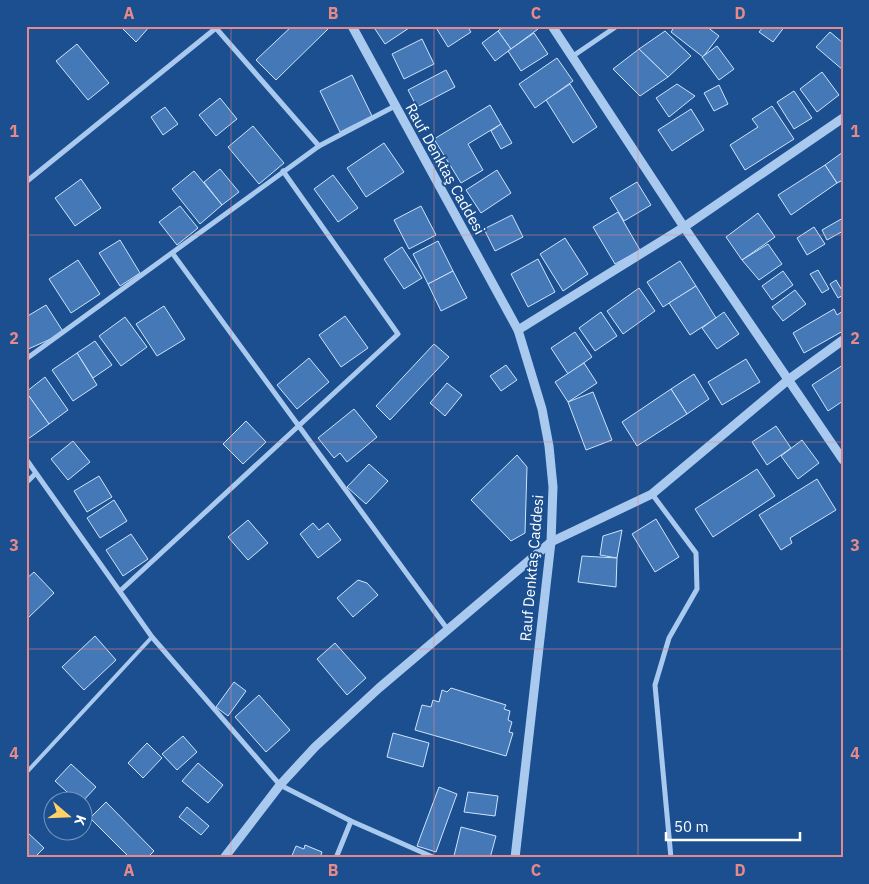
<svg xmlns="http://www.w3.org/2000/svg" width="869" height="884" font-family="'IBM Plex Sans',sans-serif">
<rect width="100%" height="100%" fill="#1b4f8f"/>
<g fill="#4478b7" stroke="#cfe3fa">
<path d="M120,26h30l-14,16z"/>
<path d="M292,26l38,1 -54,53 -20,-20z"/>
<path d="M373,26h34l2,2 -24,16z"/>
<path d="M435,26h32l4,6 -23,15z"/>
<path d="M504,26h32l2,3 -27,20 -13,-18z"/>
<path d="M675,26h31l13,10 -16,21 -32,-25z"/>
<path d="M764,26h21l-12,16 -14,-10z"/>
<path d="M498,31l13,18 -16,12 -13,-18z"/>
<path d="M665,31l26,25 -23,21 -29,-28z"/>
<path d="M830,32l13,11v27l-27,-23z"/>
<path d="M534,33l14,21 -27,17 -13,-20z"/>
<path d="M422,39l12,25 -30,15 -12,-25z"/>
<path d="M77,44l32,39 -21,17 -32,-39z"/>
<path d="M717,46l17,23 -15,11 -17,-23z"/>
<path d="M639,49l29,28 -28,19 -27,-27z"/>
<path d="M557,58l16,23 -38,27 -16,-24z"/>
<path d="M446,70l9,17 -38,20 -9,-17z"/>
<path d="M822,72l17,23 -22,17 -17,-23z"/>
<path d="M352,75l20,41 -32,16 -20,-41z"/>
<path d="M570,84l27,43 -24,16 -27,-43z"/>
<path d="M677,84l18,12 -26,21 -13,-19z"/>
<path d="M719,85l9,19 -14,7 -10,-18z"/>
<path d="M794,91l18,27 -18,11 -17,-27z"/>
<path d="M220,98l17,21 -21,17 -17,-21z"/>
<path d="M490,105l11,19 -33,20 15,26 -22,13 -27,-44z"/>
<path d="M772,106l22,33 -49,31 -15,-25 28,-18 -6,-8z"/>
<path d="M165,107l13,17 -15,11 -12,-18z"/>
<path d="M691,109l13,21 -32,21 -14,-21z"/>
<path d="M501,124l11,19 -11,6 -10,-18z"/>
<path d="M253,126l31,37 -25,21 -31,-37z"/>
<path d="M384,143l20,29 -38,25 -19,-29z"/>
<path d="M843,152v28l-6,3 -12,-18z"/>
<path d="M825,165l12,18 -46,32 -13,-20z"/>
<path d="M220,169l19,23 -17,13 -18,-23z"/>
<path d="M497,170l14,23 -30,20 -15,-23z"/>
<path d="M194,171l28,34 -22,19 -28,-35z"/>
<path d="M333,175l25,33 -20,14 -24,-33z"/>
<path d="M81,179l20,29 -26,18 -20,-28z"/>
<path d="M637,182l14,23 -27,16 -14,-23z"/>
<path d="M180,206l18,22 -21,17 -18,-23z"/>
<path d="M421,206l15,29 -27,14 -15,-29z"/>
<path d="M618,212l22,38 -25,14 -22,-37z"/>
<path d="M758,213l17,24 -33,23 -16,-23z"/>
<path d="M512,215l11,22 -28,14 -11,-22z"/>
<path d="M843,218v13l-16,9 -5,-10z"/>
<path d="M814,227l11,17 -18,11 -10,-17z"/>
<path d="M565,238l23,36 -25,17 -23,-37z"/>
<path d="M120,240l20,33 -20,13 -21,-33z"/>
<path d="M438,241l15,30 -25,13 -15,-30z"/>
<path d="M768,244l14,20 -23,16 -17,-20z"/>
<path d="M402,247l20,31 -18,11 -20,-30z"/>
<path d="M538,259l17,33 -27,15 -17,-33z"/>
<path d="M78,260l22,34 -29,19 -22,-34z"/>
<path d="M680,261l16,25 -33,21 -16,-25z"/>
<path d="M818,270l11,19 -7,4 -12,-19z"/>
<path d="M453,271l14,27 -26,13 -13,-27z"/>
<path d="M783,271l10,14 -21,15 -10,-14z"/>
<path d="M836,280l7,12v3l-5,3 -8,-14z"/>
<path d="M696,286l20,32 -26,17 -21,-32z"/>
<path d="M639,288l16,23 -32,23 -16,-23z"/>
<path d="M795,290l11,14 -23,17 -11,-14z"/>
<path d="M46,305l18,28 -38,17v-33z"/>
<path d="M164,306l21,33 -28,17 -21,-32z"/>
<path d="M834,309l3,6 6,-4v20l-39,22 -11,-20z"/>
<path d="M601,312l16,24 -22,15 -16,-23z"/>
<path d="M724,312l15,22 -22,15 -15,-21z"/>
<path d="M345,316l23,32 -27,19 -22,-32z"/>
<path d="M125,317l22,30 -26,19 -22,-30z"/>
<path d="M575,332l17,25 -24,17 -17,-26z"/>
<path d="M95,341l17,24 -19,13 -16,-25z"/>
<path d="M434,344l15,13 -59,63 -14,-14z"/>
<path d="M77,353l20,32 -24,16 -21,-31z"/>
<path d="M309,358l20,24 -32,27 -20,-24z"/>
<path d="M746,359l14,23 -38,23 -14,-23z"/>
<path d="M584,363l13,20 -29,19 -13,-20z"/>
<path d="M506,365l11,15 -16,11 -11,-15z"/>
<path d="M843,365v36l-15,10 -16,-26z"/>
<path d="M694,374l15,25 -22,15 -16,-25z"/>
<path d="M45,377l23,33 -19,14 -23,-32z"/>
<path d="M447,383l15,12 -17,21 -15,-13z"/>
<path d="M671,389l16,25 -50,32 -15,-24z"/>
<path d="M26,392l23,32 -21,15 -2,-2z"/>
<path d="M593,392l19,48 -26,10 -18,-48z"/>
<path d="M354,409l23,28 -30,25 -7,-9 -6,5 -16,-20z"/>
<path d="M246,421l20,21 -23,22 -20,-20z"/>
<path d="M776,426l15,22 -24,17 -15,-23z"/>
<path d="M802,440l17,23 -21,16 -17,-23z"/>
<path d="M73,441l17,21 -22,18 -17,-21z"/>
<path d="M517,455l10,12 -2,66 -14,8 -40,-41z"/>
<path d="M369,464l19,17 -22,23 -19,-17z"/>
<path d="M757,469l18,27 -62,41 -18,-28z"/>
<path d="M99,476l13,21 -25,15 -13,-21z"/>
<path d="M817,479l19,31 -46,28 2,5 -11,7 -22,-35z"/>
<path d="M114,500l13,21 -27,17 -13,-20z"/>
<path d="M656,519l23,38 -24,15 -23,-38z"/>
<path d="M248,520l20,23 -20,17 -20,-23z"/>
<path d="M313,523l6,7 9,-7 13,17 -23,18 -18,-24z"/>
<path d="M622,530l-5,28 -17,-3 3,-19z"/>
<path d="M131,534l17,25 -25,17 -17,-26z"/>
<path d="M582,556l35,2 -1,29 -38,-5z"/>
<path d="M34,572l20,21 -26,25 -2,-2v-37z"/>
<path d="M358,580l9,3 11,12 -25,22 -16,-19z"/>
<path d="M95,636l21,24 -32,30 -22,-23z"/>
<path d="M335,643l31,35 -19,17 -30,-36z"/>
<path d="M234,682l12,9 -18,25 -12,-9z"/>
<path d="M451,688l55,17 -2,4 6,2 -2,9 4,2 -3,10 4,1 -7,23 -91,-26 7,-25 9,2 2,-7 6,2 3,-12 5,2z"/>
<path d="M259,695l31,35 -24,22 -31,-35z"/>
<path d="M393,733l36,10 -6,24 -36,-10z"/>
<path d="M183,736l14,16 -20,18 -15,-16z"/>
<path d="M147,743l15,15 -19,20 -15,-15z"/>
<path d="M198,763l25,22 -15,18 -26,-22z"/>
<path d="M71,764l25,23 -14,15h-4l-23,-21z"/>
<path d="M439,787l18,7 -21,58 -19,-6z"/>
<path d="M468,792l30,4 -3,20 -31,-4z"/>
<path d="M106,802l48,49 -7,7h-17l-40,-40z"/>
<path d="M187,807l22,19 -8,9 -22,-18z"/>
<path d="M461,827l35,9 -6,22 -36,-2z"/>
<path d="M26,831l18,17 -10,10h-8z"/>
<path d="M305,845l17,7 -2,6h-29l5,-12 8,3z"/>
</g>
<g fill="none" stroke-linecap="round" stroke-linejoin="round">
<path stroke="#a9c9ee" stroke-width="4" d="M26,773l126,-136"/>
<g stroke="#a9c9ee" stroke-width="5">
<path d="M215,27l104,119"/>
<path d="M573,56l44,-30"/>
<path d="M26,182l190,-154"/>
<path d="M173,254l275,376"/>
<path d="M26,359l293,-213 76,-40"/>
<path d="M26,459l126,178 128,148 71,36 84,37"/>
<path d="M26,483l9,-9"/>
<path d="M652,494l44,59 1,36 -28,49 -14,47 16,173"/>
<path d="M120,591l278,-257 -115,-163"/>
<path d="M336,858l15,-37"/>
</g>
<g stroke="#a9c9ee" stroke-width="9">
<path d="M352,26l166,304 24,79 7,37 4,41 -2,55 -36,316"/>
<path d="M552,26l132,201 159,233"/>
<path d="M518,330l166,-103 159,-109"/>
<path d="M224,858l56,-73 35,-38 64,-59 172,-146 101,-48 136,-114 55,-40"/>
</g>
</g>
<path fill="none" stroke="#e88989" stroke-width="1" stroke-opacity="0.55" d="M231,26v832M434,26v832M638,26v832M26,235h817M26,442h817M26,649h817"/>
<g text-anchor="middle" stroke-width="4" stroke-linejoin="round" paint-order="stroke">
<g font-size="15" fill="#fff" stroke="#1b4f8f">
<text transform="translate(445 169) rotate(61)" y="5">Rauf Denktaş Caddesi</text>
<text transform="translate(532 568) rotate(-85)" y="5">Rauf Denktaş Caddesi</text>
</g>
</g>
<rect width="869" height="884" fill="none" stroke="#1b4f8f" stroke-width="55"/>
<g transform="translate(68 816) rotate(109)"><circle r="24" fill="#1b4f8f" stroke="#7695bc"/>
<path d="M0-4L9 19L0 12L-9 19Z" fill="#ffd166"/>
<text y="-8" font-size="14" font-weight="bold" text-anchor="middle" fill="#ffffff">K</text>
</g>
<path d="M666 832v8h134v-8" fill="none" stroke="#ffffff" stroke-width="2.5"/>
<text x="674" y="832" font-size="15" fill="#ffffff" stroke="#1b4f8f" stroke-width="4" paint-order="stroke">50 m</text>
<rect x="28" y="28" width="814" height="828" fill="none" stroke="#e88989" stroke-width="2"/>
<g font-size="16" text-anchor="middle" font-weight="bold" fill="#e88989">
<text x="129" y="19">A</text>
<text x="333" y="19">B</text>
<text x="536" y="19">C</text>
<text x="740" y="19">D</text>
<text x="14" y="137">1</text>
<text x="855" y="137">1</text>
<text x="14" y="344">2</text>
<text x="855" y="344">2</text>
<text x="14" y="551">3</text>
<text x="855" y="551">3</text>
<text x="14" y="759">4</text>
<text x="855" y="759">4</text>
<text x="129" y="876">A</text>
<text x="333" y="876">B</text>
<text x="536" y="876">C</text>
<text x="740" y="876">D</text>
</g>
</svg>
